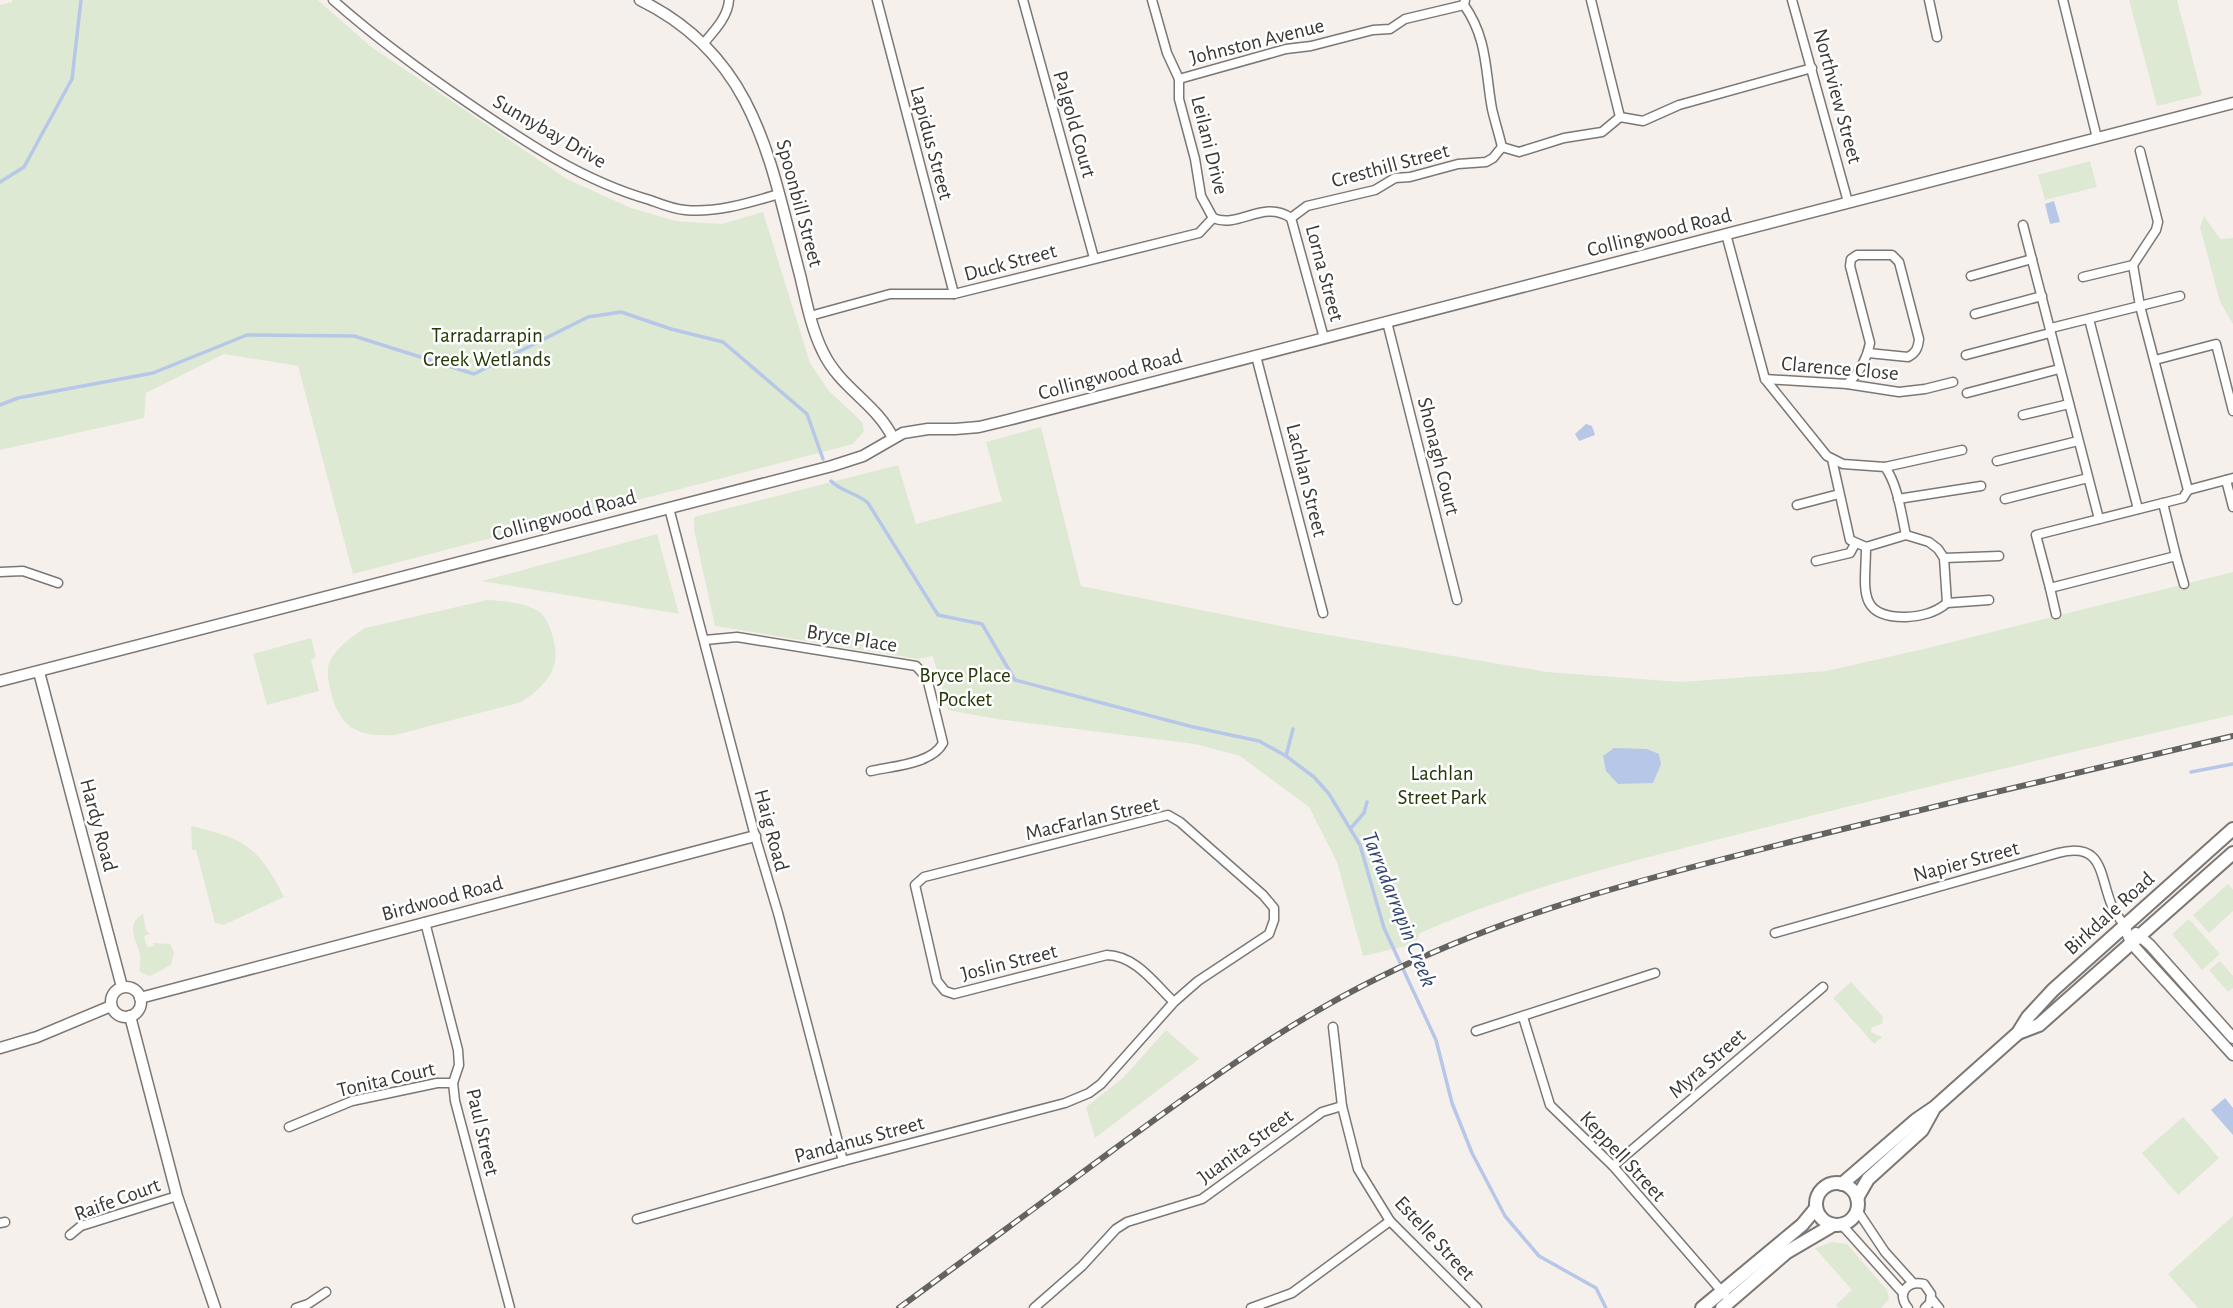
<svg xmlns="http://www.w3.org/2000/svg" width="2233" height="1308" font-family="'Alegreya Sans',sans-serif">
<rect width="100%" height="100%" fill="#f6f0ec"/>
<g fill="#dee9d4">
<path d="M12,0h306l52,46 197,133 64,29 45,13 45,3 42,-12 47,151 19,28 33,31 2,9 -11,13 -500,130 -55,-208 -74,-12 -78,39 -2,25 -144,32v-445l12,-3z"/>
<path d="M2129,0h48l25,95 -45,11z"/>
<path d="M2090,161l7,26 -52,13 -7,-25z"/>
<path d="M2204,216l16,23 13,-1v86l-13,-22 -20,-75z"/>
<path d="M1041,427l40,159 230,46 236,40 134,10 145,-11 102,-23 305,-76v143c-159,36 -316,74 -474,114 -114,29 -231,56 -339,104l-5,11 -52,12 -26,-94 -28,-55 -69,-51 -45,-12 -198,-25 -49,-9 -15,-54 -15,3 -203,-33 -21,-96v-13l204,-52 18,59 86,-23 -16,-59z"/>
<path d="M657,534l22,80 -197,-33z"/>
<path d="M487,600c17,1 40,2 54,13 6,6 10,17 12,25 9,31 -7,47 -31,64l-127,33c-39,2 -57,-8 -65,-47 -2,-9 -4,-18 0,-27 6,-13 22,-25 35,-33z"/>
<path d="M311,638l5,20 -5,2 8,31 -52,14 -14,-51z"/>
<path d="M191,826c53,12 68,21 93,71l-60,28 -9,-2 -19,-73h-4z"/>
<path d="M2228,884l5,6v21l-24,22 -16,-18z"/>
<path d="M143,914l3,16 4,4 -6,2 3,11 7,-1 -1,-3 17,1 4,8 -3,13 -21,11 -10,-4c-1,-7 1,-11 0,-17 -3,-16 -16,-29 3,-41z"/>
<path d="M2189,919l31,35 -18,16 -30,-36z"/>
<path d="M2220,961l13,15v12l-5,4 -19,-22z"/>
<path d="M1851,982l32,35 -1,7 -10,3 -1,5 11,5 -8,7 -41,-46z"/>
<path d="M1166,1030l33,29 -104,79 -9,-31 37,-29z"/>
<path d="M2183,1117l36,41 -41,37 -36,-42z"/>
<path d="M2233,1216v92h-35l-30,-34z"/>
<path d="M1832,1242l15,2 40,46 2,9 -8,9h-42l-3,-3 16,-15 -37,-42z"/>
</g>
<g fill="#b7c7e8">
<path d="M2054,201l6,21 -10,2 -5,-20z"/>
<path d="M1586,424l6,2 3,9 -16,6 -4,-7z"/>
<path d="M1614,748l33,1 12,5 2,10 -8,19 -35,1 -12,-13 -3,-15z"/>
<path d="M2225,1098l8,10v27l-22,-25z"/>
</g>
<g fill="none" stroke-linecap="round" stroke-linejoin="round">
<g stroke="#b7c7e8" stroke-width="3.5">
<path d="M0,182l24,-15 48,-88 9,-79"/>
<path d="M0,405l18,-7 135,-25 94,-38 107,1 120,38 114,-57 33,-5 50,17 52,13 84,72 16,45"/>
<path d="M831,481c11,11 26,12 37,22l70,112 44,9 33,56 178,47 66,14 27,15 28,21 15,17 31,51 24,83 52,112 16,63 20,50 33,63 34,40 57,32 10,20"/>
<path d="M1286,756l7,-27"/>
<path d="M2191,772l42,-8"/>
<path d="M1351,828l13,-15 3,-11"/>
</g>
<defs>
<g id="minor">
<path d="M333,0c43,38 88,71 135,103 57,39 115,78 182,97 11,4 23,9 35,10 32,3 63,-7 94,-16"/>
<path d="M877,0l77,294"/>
<path d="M1023,0l71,258"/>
<path d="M1152,0l15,53 12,26v20l16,60 6,37 12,22"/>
<path d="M1465,0l-1,5c24,34 21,66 28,104 3,13 7,25 10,38"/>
<path d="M1591,0l29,117"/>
<path d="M1792,0l56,202"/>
<path d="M1929,0l8,37"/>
<path d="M2063,0l34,138"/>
<path d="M703,44c11,-13 25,-27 26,-44"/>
<path d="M1179,79l107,-30 25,-3 62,-16 17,-1 15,-10 59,-14"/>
<path d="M2140,151l18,71 -2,8 -23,35 7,41 48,184"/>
<path d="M1213,218c26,11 50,-19 78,0l16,-12 68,-16 20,-12 15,-1 48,-13 28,-2 7,-4 9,-11 17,5 45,-14 38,-6 18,-15 23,4 36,-16 133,-37"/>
<path d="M1291,218l33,120"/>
<path d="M2023,225l76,294"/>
<path d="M1726,234l39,145 62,77 16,8 42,3c13,18 16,46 21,68"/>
<path d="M1971,276l61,-17"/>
<path d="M2083,277l50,-12"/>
<path d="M1975,314l67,-18"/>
<path d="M810,316l80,-22h64l245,-61 14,-15"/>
<path d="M2089,319l49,190"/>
<path d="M1387,322l70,278"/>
<path d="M2051,328l129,-32"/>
<path d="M1966,355l84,-22"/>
<path d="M1256,356l67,257"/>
<path d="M2155,360l61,-16 17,67"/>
<path d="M1765,379l82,5 52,8 26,-3 28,-7"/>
<path d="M1847,384c12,-10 20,-26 23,-41l-20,-77 1,-7 6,-4h35l7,7 20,77c-1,9 -3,14 -11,18l-40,-4"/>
<path d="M1967,393l92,-24"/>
<path d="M2023,415l46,-11"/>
<path d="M1832,459l18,81 16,7 40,-12 23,7 9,7 6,9 3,45c-12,10 -25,13 -41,14 -51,1 -40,-31 -40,-70"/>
<path d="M1997,461l81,-20"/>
<path d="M1885,467l77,-17"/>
<path d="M2226,480l7,27"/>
<path d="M1898,499l83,-13"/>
<path d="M2005,499l83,-21"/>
<path d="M2163,503l13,53 -126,32 -14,-53z"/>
<path d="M2163,503l20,-5 5,-8 45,-12"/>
<path d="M1797,505l42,-11"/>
<path d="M669,508l86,328 23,77 65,248"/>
<path d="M2176,556l8,28"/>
<path d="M1944,558l55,-2"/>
<path d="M1816,561l34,-8 5,-9"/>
<path d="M0,572l23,-1 35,12"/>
<path d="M2050,588l6,26"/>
<path d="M1947,603l42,-3"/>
<path d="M705,640l32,-3 179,29 11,12 16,65c-11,21 -50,23 -72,28"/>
<path d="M425,922l33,128 1,15 -6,18 2,18 55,207"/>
<path d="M1775,933l283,-80c46,-12 41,22 54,53 3,7 8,13 12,19"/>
<path d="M1523,1017l27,88 63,61 112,129"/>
<path d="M1333,1027l9,79 16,63 32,52 87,87"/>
<path d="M1476,1031l179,-58"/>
<path d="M289,1127l63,-26 85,-18h16"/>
<path d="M1613,1166l210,-179"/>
<path d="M1857,1210l28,42 28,31"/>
<path d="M637,1219l206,-58 222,-58 24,-10 12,-9 73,-82 24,-21 71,-47 5,-14v-12l-11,-13 -83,-73 -12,-7 -244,62 -9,8 22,96 8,10 9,3 153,-39c29,1 47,28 67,47"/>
<path d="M0,1223l5,-1"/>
<path d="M1842,1225l61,68"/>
<path d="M70,1235l11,-9 96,-30"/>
<path d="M1931,1298l8,10"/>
<path d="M296,1308l12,-4 18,-12"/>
<path d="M1034,1308l48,-42 34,-37 11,-7 75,-23 120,-87 20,-6"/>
<path d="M1251,1308l41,-15 98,-72"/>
<path d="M1908,1308c-12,-14 -1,-28 16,-24l7,10 -1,9 -5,5"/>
</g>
<g id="tertiary">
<path d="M640,0c117,57 130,162 160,275 6,25 11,53 23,77 17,36 53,51 70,86"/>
<path d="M39,672l83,315"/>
<path d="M0,681l832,-215 31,-10 40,-23 25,-4h27l24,-2 29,-7 1225,-317"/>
<path d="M2124,925l7,18 102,112"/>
<path d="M2136,933l14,12 83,93"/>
<circle cx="126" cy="1002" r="15"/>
<path d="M140,998l615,-162"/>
<path d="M130,1016l47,180 38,112"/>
<path d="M0,1048l37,-11 74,-31"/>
</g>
<g id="primary">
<path d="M2018,1033l21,-8 194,-172"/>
<circle cx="1837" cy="1204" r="21"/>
<path d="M1842,1184l74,-64 19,-13 83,-74 10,-16 25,-27 180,-161"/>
<path d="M1857,1198l11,-19 54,-49 11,-20"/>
<path d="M1702,1308l100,-83 14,-17"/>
<path d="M1722,1308l65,-56 46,-27"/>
</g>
</defs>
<use href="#minor" stroke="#7c7773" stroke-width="11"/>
<use href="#tertiary" stroke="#7c7773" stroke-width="13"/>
<use href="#primary" stroke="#7c7773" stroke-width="16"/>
<use href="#minor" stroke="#fff" stroke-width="8"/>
<use href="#tertiary" stroke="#fff" stroke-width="10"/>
<use href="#primary" stroke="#fff" stroke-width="12"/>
<defs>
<path id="rail" d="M899,1308c71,-53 143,-105 214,-158 86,-63 171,-126 267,-173 133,-66 271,-100 414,-136 146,-36 293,-71 439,-105"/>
</defs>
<use href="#rail" stroke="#656360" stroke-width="6"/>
<use href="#rail" stroke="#fff" stroke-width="3.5" stroke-dasharray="10" stroke-linecap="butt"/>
</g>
<g text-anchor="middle" stroke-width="5" stroke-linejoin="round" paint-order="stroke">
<g font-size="21" fill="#3a3836" stroke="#fff">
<text transform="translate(1257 41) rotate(-14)" y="7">Johnston Avenue</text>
<text transform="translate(1838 96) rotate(75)" y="7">Northview Street</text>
<text transform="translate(1075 124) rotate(74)" y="7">Palgold Court</text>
<text transform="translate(550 131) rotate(30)" y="7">Sunnybay Drive</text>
<text transform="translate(932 143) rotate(75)" y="7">Lapidus Street</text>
<text transform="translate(1210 145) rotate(76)" y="7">Leilani Drive</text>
<text transform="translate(1390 165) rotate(-15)" y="7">Cresthill Street</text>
<text transform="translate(800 203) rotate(75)" y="7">Spoonbill Street</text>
<text transform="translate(1659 232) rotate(-14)" y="7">Collingwood Road</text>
<text transform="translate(1010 262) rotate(-15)" y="7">Duck Street</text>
<text transform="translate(1325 273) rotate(75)" y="7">Lorna Street</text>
<text transform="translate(1840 368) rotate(5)" y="7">Clarence Close</text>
<text transform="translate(1110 374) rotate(-15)" y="7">Collingwood Road</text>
<text transform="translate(1439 456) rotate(76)" y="7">Shonagh Court</text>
<text transform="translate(1307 480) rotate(76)" y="7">Lachlan Street</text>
<text transform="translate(564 515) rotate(-15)" y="7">Collingwood Road</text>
<text transform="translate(852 638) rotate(9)" y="7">Bryce Place</text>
<text transform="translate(1092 818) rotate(-13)" y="7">MacFarlan Street</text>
<text transform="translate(99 825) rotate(75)" y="7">Hardy Road</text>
<text transform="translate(772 830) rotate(75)" y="7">Haig Road</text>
<text transform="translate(1966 861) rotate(-15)" y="7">Napier Street</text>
<text transform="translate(442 898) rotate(-15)" y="7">Birdwood Road</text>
<text transform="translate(2109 913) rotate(-42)" y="7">Birkdale Road</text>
<text transform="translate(1009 962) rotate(-14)" y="7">Joslin Street</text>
<text transform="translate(1707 1063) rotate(-41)" y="7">Myra Street</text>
<text transform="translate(386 1079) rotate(-13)" y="7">Tonita Court</text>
<text transform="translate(483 1132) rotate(77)" y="7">Paul Street</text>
<text transform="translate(859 1139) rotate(-15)" y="7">Pandanus Street</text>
<text transform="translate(1245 1146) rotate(-36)" y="7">Juanita Street</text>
<text transform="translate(1623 1156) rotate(47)" y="7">Keppell Street</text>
<text transform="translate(117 1199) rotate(-20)" y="7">Raife Court</text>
<text transform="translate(1435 1238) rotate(47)" y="7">Estelle Street</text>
</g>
<g font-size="21" fill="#243905" stroke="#fff">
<text x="487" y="342">Tarradarrapin<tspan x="487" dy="24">Creek Wetlands</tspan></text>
<text x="965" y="682">Bryce Place<tspan x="965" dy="24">Pocket</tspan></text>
<text x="1442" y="780">Lachlan<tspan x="1442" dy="24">Street Park</tspan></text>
</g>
<g font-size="23" font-style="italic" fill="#304470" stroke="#fff">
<text transform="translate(1400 909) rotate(68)" y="8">Tarradarrapin Creek</text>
</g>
</g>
</svg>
